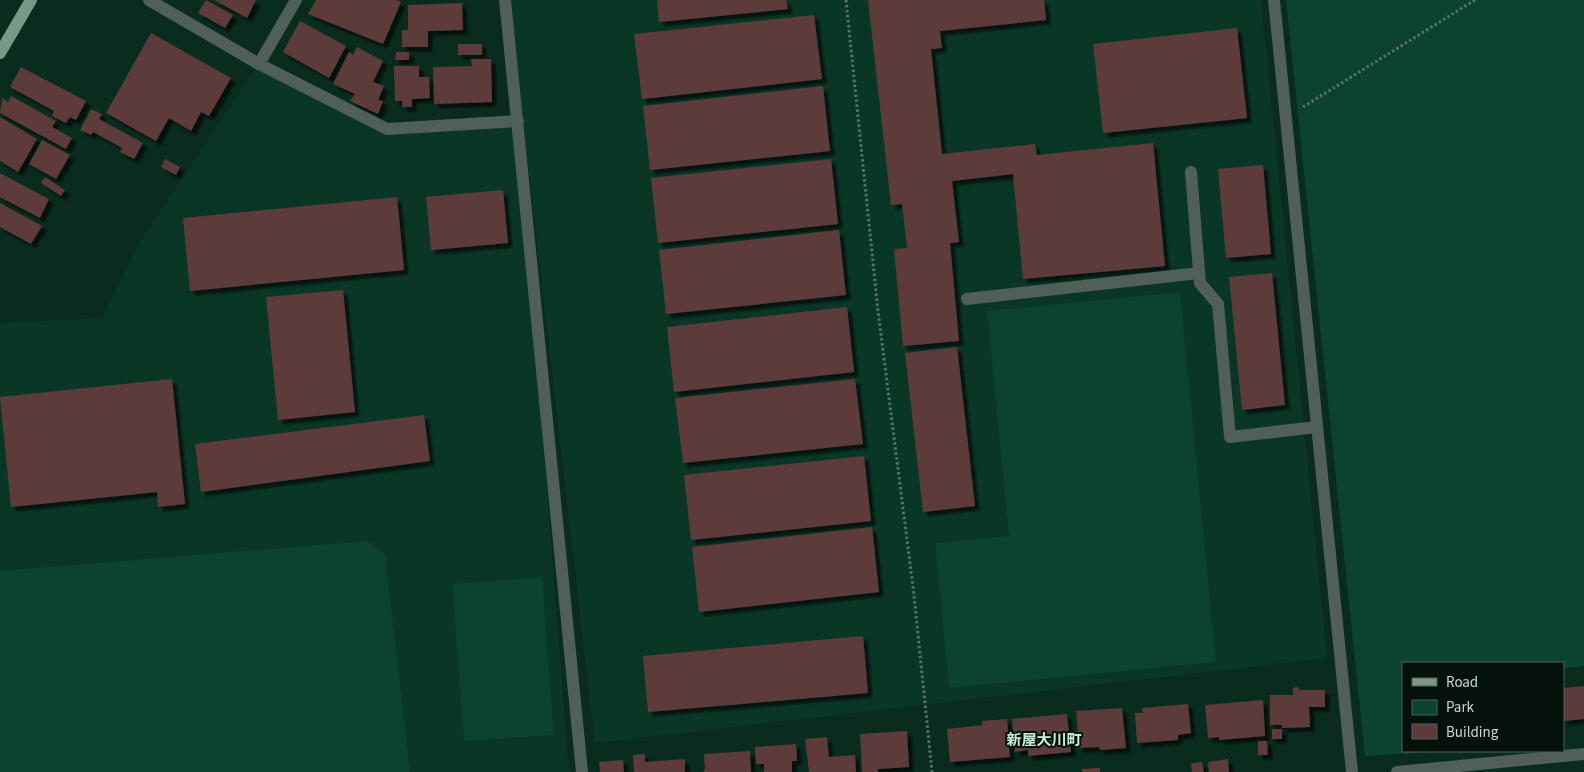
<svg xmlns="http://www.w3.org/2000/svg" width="1584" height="772" font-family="'Source Sans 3','Noto Sans JP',sans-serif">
<defs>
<filter id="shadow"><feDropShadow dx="4.5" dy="4.5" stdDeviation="1" flood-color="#0009"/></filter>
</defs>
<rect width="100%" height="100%" fill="#092c1e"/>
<g fill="#093625">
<path d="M509,0h752l66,658 -732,85z"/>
<path d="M259,64l128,65 131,-8 51,651h-569v-449l102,-5 39,-78z"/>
</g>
<g fill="#0b432e">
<path d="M1286,0h298v666l-21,3v-6h-160v88h42l-80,5z"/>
<path d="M1180,292l36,370 -267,26 -14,-145 74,-7 -22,-225z"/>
<path d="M367,541l18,13 25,218h-410v-201z"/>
<path d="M542,577l12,158 -90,6 -12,-157z"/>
</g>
<g fill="#5d3b3a" filter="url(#shadow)">
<path d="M206,0l27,15 -8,13 -27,-15z"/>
<path d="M214,0h42l-9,18z"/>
<path d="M316,0h81l4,2 -18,42 -75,-30z"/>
<path d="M657,0h129l2,9 -129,13z"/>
<path d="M868,0h176l2,20 -106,11 2,17 -11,1 11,105 93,-10 2,11 116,-12 12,123 -142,13 -10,-105 -61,7 7,61 -9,1 9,98 -56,5 -9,-97 13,-1 -5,-44 -11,1z"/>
<path d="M462,3l1,27 -35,1v16h-26v-17h6v-25z"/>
<path d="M814,15l8,64 -180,20 -8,-65z"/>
<path d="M300,21l46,25 -17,32 -46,-26z"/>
<path d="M1237,28l10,90 -144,15 -10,-89z"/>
<path d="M151,33l80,45 -22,38 -8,-4 -10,19 -22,-13 -13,23 -50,-28z"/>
<rect x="458" y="44" width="24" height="11"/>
<path d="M357,47l26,14 -10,21 11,4 -6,14 5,1 -5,13 -28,-13 5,-7 -22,-10 16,-32 4,3z"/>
<path d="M396,52h13v8h-14z"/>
<path d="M471,59h20l1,43 -58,2 -1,-37 39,-1z"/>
<path d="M394,66h25v11h10l1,21 -18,1v8h-10v-6h-7z"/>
<path d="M21,67l65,34 -10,19 -6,-3 -4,6 -14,-7 2,-5 -44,-24z"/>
<path d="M823,86l7,65 -180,19 -7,-64z"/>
<path d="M11,96l45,25 -4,6 20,11 -6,11 -66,-36 2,-15 6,4z"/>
<path d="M91,109l11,5 -3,5 44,24 -9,16 -14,-7 2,-4 -29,-16 -2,3 -11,-5z"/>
<path d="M0,117l37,22 -19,33 -18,-11z"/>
<path d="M42,140l28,15 -14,24 -27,-15z"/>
<path d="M165,159l15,8 -4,8 -15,-8z"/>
<path d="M831,159l7,65 -180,19 -7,-65z"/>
<path d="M1263,165l8,89 -45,4 -8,-89z"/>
<path d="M0,173l49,26 -9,19 -40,-21z"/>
<path d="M45,177l20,13 -4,6 -20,-13z"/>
<path d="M503,190l5,53 -77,7 -5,-53z"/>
<path d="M397,197l7,73 -214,21 -7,-73z"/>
<path d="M0,203l42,23 -11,18 -31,-17z"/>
<path d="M839,230l7,65 -180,19 -7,-64z"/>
<path d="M1272,273l13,132 -43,5 -13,-133z"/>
<path d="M343,290l12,122 -77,8 -12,-123z"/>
<path d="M847,307l7,65 -180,20 -7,-65z"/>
<path d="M957,347l18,159 -52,6 -18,-159z"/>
<path d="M172,379l13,125 -27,3 -1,-15 -146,15 -11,-110z"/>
<path d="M855,379l8,65 -180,19 -8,-65z"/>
<path d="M424,415l6,46 -229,31 -6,-48z"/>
<path d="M864,456l7,65 -180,19 -7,-65z"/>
<path d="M872,527l7,65 -180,20 -7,-65z"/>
<path d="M863,636l5,57 -220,19 -5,-56z"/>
<path d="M1584,686v33l-21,2v-33z"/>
<path d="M1299,687v3h26v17h-16l1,20 -28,1v-3h-12v-30h23v-7z"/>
<path d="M1263,700l2,36 -46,4v-3l-11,1 -3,-33z"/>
<path d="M1188,704l3,29 -13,2v5l-41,3 -2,-30h8l-1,-5z"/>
<path d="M1122,708l4,40 -26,2 -1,-3 -20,1 -3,-37z"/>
<path d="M1067,714l4,38 -43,4v-6l-13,2 -3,-33z"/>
<path d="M1007,719l3,38 -60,5 -3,-33 35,-4v-4z"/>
<rect x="1272" y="729" width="10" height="10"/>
<path d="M907,731l2,36 -31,2v3h-16l-2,-38z"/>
<path d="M827,737l2,20 26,-2 1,17h-47l-4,-33z"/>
<path d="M1258,741h9l1,14h-10z"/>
<path d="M796,744l1,17h-5v11h-28v-8h-8l-1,-17z"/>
<path d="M750,751l1,21h-48l2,-3 -1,-15z"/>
<path d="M645,754v8l40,-3v13h-51l-1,-17z"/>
<path d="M1228,759l1,13h-20l-1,-10z"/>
<path d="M623,760l1,12h-24l-1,-10z"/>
<path d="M1202,762l2,10h-12l-1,-9z"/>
<path d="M1100,768v4h-18v-3z"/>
</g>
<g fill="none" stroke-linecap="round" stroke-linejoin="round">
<g stroke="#577367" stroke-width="3" stroke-dasharray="2.5 2.5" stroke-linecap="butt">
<path d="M846,0l32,311 36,284 18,177"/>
<path d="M1303,107l172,-107"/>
</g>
<g stroke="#505f57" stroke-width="12">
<path d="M149,0l110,64 128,65 131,-8"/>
<path d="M505,0l77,772"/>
<path d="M1274,0l78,772"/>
<path d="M259,64l37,-64"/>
<path d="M1191,172l9,111 18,21 12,133 87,-10"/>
<path d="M967,299l232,-26"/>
<path d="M1397,772l187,-18"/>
</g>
<path stroke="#7a9888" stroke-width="12" d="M0,53l31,-53"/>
</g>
<g text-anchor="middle" stroke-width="4" stroke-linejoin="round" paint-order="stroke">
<g font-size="15" font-weight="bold" fill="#c8eeda" stroke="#05110b">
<text x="1044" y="745">新屋大川町</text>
</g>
</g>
<rect x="1402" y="662" width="162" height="90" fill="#05110b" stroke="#53615a"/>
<rect x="1412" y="678" width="25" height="8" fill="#7a9888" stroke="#53615a"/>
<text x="1446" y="687" font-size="15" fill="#c7dad0">Road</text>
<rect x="1412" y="700" width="25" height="15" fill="#0b432e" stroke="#53615a"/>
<text x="1446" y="712" font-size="15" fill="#c7dad0">Park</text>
<rect x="1412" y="724" width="25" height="15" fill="#5d3b3a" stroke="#53615a"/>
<text x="1446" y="737" font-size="15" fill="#c7dad0">Building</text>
</svg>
